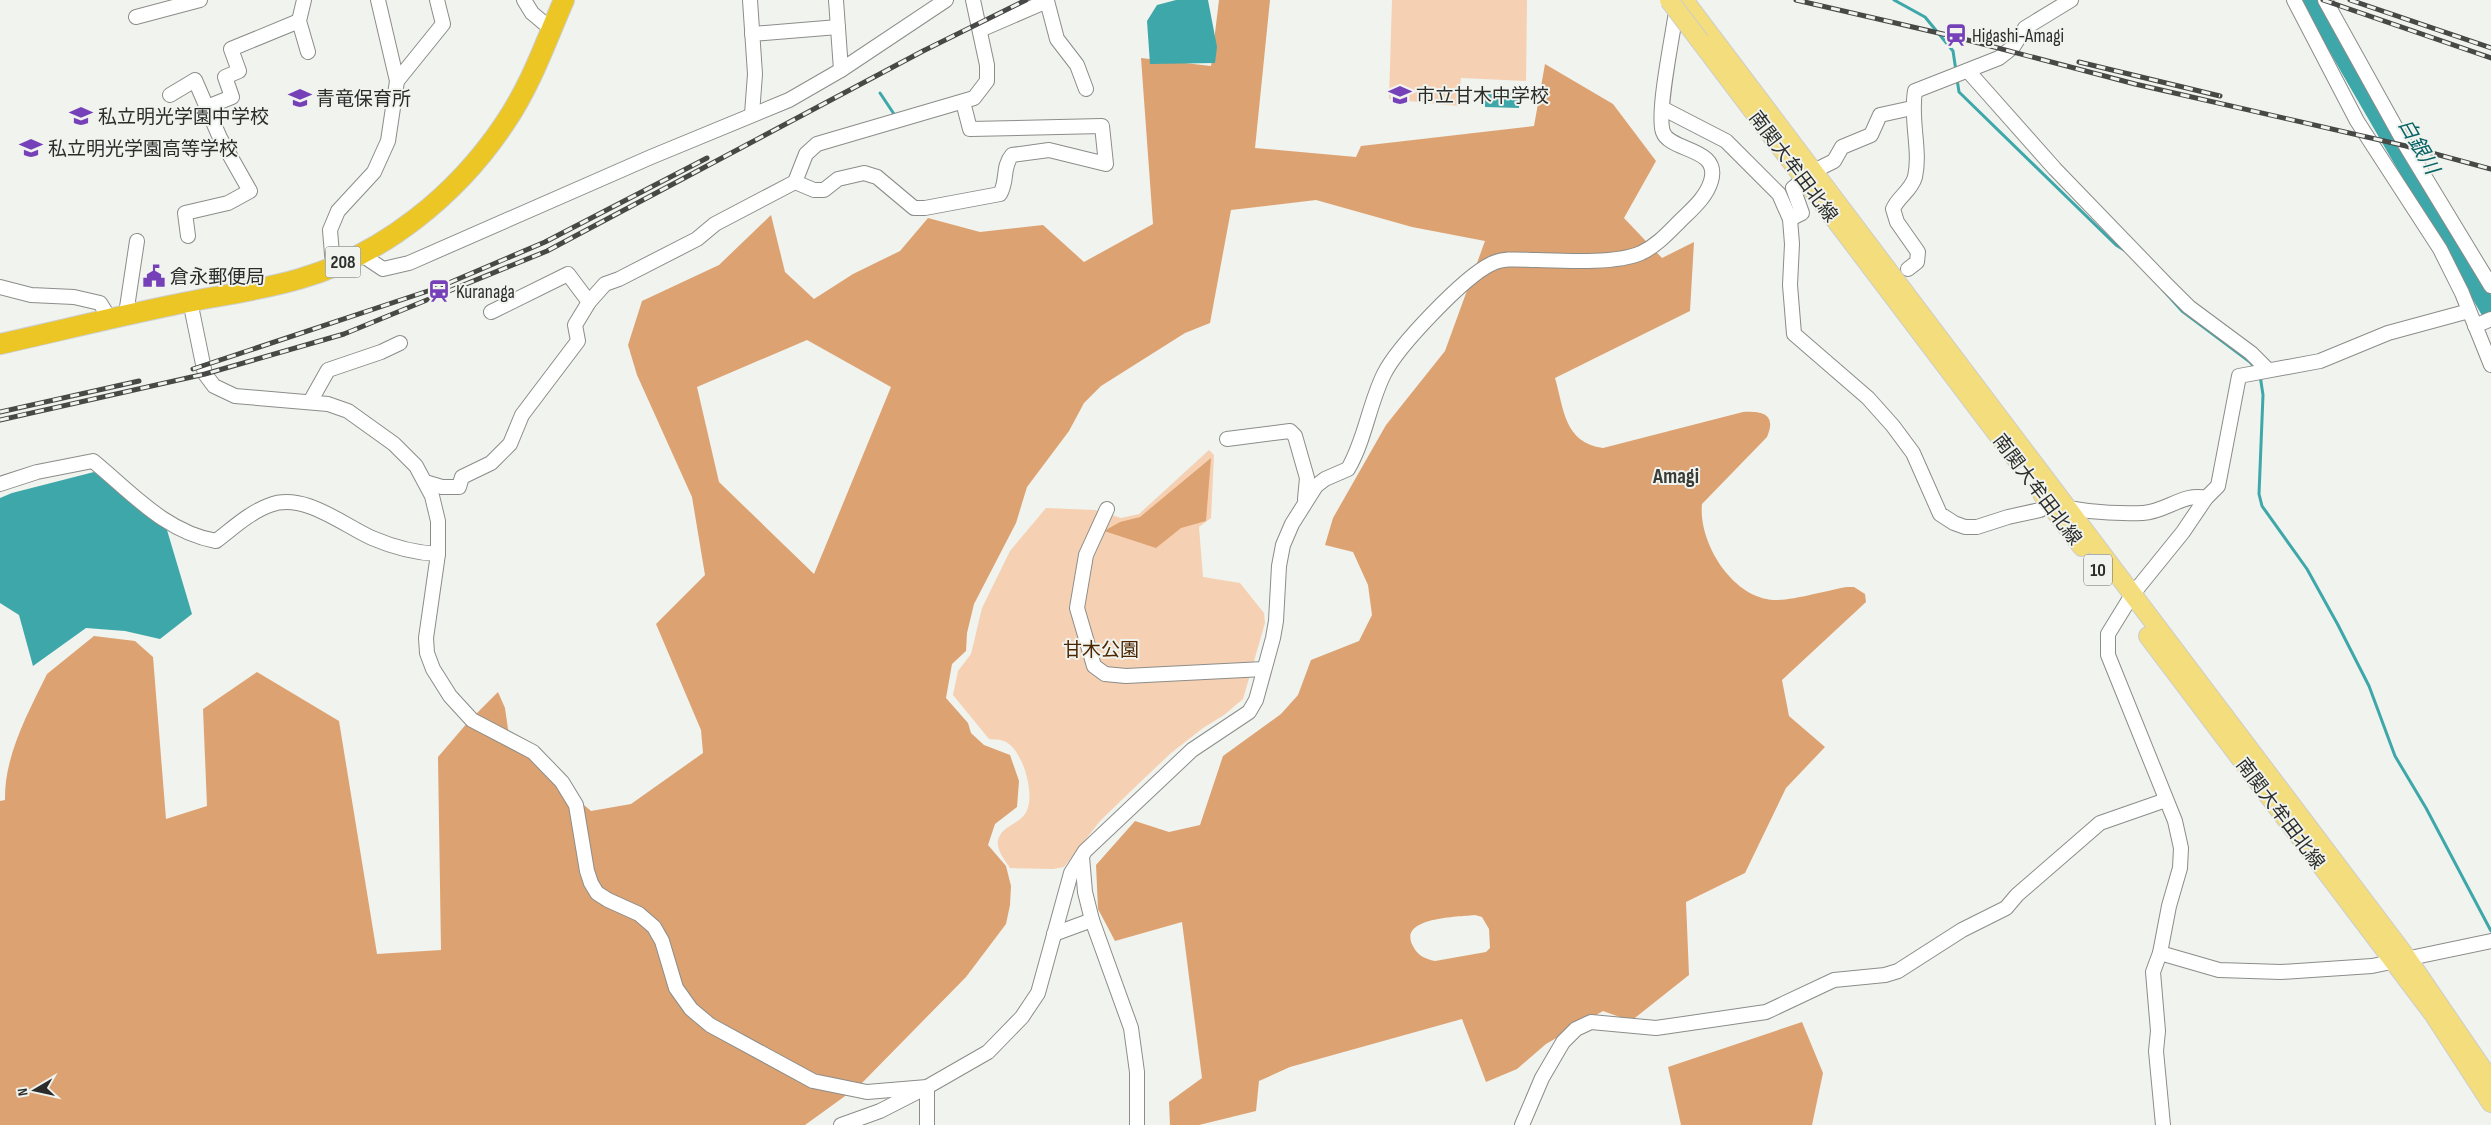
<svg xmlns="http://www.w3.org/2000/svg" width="2491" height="1125" font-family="'Sofia Sans Condensed','Noto Sans JP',sans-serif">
<rect width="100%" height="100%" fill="#f0f3ee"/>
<g fill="#f6d0b2">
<path d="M1392,0h135l-1,81 -65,-3 -3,28 -69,-7z"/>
<path d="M1209,450l5,5 -3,63 -12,9 4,50 37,6 24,30 1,10 -22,76 -19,16 -21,13 -32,25 -37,35 -34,33 -36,46 -11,2 -43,-1c-5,-8 -14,-18 -12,-28 4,-14 19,-15 27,-26 12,-16 -2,-66 -21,-73 -4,-2 -11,-1 -15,-2l-36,-44 5,-24 13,-17 11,-46 28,-57 36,-43 49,2 26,8 18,-4z"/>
</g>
<g fill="#dda272" fill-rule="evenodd">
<path d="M1219,0h51l-15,148 101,9 5,-11 173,-20 11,-62 68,40 43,57 -32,57 38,40 32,-16 -4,69 -135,67c9,31 9,65 48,70l140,-36c19,-1 34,2 24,25l-65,67c-4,38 30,94 72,96 17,1 54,-10 73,-13h7l11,7 1,8 -84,78 7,36 36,31 -39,41 -41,85 -59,29 3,73 -58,46 -28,-10 -57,33 -29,25 -31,13 -24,-63 -172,48 -31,14 -3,30 -57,14h-29l-1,-23 33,-24 -20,-156 -67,19 -17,-32 -2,-44 39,-44 34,11 31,-7 23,-69 58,-42 17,-19 13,-35 48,-19 13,-26 -4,-30 -15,-33 -28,-7 8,-27 53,-93 59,-74 40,-110 -73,-14 -96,-27 -85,10 -21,113 -25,10 -84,53 -17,17 -15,28 -42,56 -11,36 -42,81 -7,29 -1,18 -14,13 -6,34 22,25 3,10 13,12 26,10 9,26 -2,26 -22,17 -7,21 18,21 5,20 -1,19 -4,19 -40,53 -107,109 -54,39h-805v-324l5,-1c-1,-44 23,-87 42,-126l47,-38 41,5 18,16 13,162 41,-13 -4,-97 54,-37 82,49 38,233 64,-4 -3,-193 30,-35 30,-30 7,16 3,21 8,13 20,22 55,47 40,-7 72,-51 -2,-23 -45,-106 49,-49 -13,-78 -55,-122 -9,-30 14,-44 77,-36 52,-50 14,57 29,27 39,-25 47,-23 28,-33 52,14 63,-7 41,37 69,-38 -12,-166 70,8zM807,340l84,47 -77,187 -95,-92 -22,-95zM1475,915l7,2 7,12 1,19 -4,4 -51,9c-10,-2 -18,-6 -22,-15 -16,-29 45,-29 62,-31z"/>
<path d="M1211,458l-5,63 -25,7 -25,20 -52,-17 16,-9 20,-5z"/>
<path d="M1802,1022l21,51 -11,52h-131l-13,-58z"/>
</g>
<g fill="#3ea7a9">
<path d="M1176,0h32l9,47 -2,16 -65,1 -3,-43 10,-16z"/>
<path d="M1485,91l35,1 -1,16 -34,-1z"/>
<path d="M94,472l73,58 25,84 -32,25 -35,-8 -39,-3 -53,38 -14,-51 -19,-12v-105l12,-5z"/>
</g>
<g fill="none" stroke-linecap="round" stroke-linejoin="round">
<g stroke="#3ea7a9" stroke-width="3">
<path d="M1894,0l31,17 28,34 3,20"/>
<path d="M1957,79l2,13 157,153 8,5"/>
<path d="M880,93l16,24"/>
<path d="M2163,290l19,21 68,51 5,6"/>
<path d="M2260,375l3,20 -4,99 3,12 45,63 31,56 31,61 26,70 31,52 65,123"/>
</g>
<path stroke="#3ea7a9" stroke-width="18" d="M2310,0l181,313"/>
<defs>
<g id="minor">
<path d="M304,0l-5,21 9,31"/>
<path d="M524,0l8,13 19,16"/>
<path d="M750,0l5,74 -3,40"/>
<path d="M836,0l5,70"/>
<path d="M2294,0l63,121 83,128 22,44 29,72"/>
<path d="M2325,0l81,146 85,140"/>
<path d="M136,17l64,-17"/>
<path d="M980,30l67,-29 10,38 20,26 9,24"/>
<path d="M752,34l86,-7"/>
<path d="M1968,71l87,98 111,115 23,23 62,46 17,17"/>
<path d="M397,81l46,-57 -6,-24"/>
<path d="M170,95l25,-15 25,58 30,53 -22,12 -43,10 3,23"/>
<path d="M207,107l25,-10 -7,-20 14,-6 -8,-22 68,-28"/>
<path d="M1662,108l64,33 53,53 11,25 2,25 -2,41 4,49 74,64 25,28 20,27 27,61 14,9 11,4h12l31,-10 32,-7 9,-6c29,7 64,10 94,9 23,-1 41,-21 63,-15"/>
<path d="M795,182l19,8h10l14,-11 26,-6 13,4 37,31h11l75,-14c8,-14 2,-27 12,-39l37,-5 57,14 -4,-38 -132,3 -7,-27"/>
<path d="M1790,219l12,-6 -9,-25 21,-17 20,-10 8,-14 29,-12 9,-20 32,-7"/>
<path d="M362,255l21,14 26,-6 242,-106 138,-57 52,-30 105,-70"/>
<path d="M333,266l-3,-36 8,-19 36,-39 14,-31 9,-60 -19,-81"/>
<path d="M1908,269l9,-7 1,-10 -21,-30 -4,-13c5,-12 18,-18 22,-32 6,-27 -5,-57 0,-86l84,-33 14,-11 12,-19 46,-28"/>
<path d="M0,287l31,8 43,2 26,6 10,16"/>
<path d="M190,301l15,73 9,12 21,10 93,8 20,7 46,33 22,22 16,30 6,25v33l-12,84 1,15 6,16 17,27 22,24 61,32 29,30 14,23 11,66 4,12 6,10 11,7 31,14 15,13 8,14 14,47 15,21 19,16 103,56 54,11 60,-5 61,-35 34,-35 16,-24 33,-120 14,-22 107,-101 57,-38 7,-12 17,-62 3,-17 3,-55 4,-21 9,-21 24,-38 9,-7 23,-10c17,-29 21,-65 36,-95 14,-28 80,-97 107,-110 13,-7 32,-4 45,-4 29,1 79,4 105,-7 15,-7 26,-19 38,-31 12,-12 27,-24 32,-41 10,-34 -41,-29 -48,-49 -7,-19 11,-102 14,-127"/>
<path d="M491,312l77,-38 21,28"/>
<path d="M126,314l11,-73"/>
<path d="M2475,326l16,-7"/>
<path d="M310,402l18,-32 53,-18 19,-9"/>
<path d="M1227,439l63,-8 5,5 12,42 -2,21"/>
<path d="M425,482l17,5h17l3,-10 29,-14 19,-19 12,-29 56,-74 -3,-16 14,-23 16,-18 14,-5 78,-40 18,-15 80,-42 11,-28 11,-10 157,-46 13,-17v-16l-14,-65"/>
<path d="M0,484l37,-12 56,-11c38,31 72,71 123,80 16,-12 34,-29 54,-36 34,-13 73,20 102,33 21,9 43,15 66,16"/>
<path d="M1107,509l-21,46 -9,53 17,58 11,8 21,2 138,-7"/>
<path d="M1082,857l3,35 7,28 39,108 6,44v53"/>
<path d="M1054,934l38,-14"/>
<path d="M2160,953l59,17 62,2 91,-6 119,-25"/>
<path d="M841,1125l39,-14 47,-24v38"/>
<path d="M1522,1125l20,-47 21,-36 13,-13 15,-7 65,6 110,-16 68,-32 51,-5 13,-4 64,-41 44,-22 11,-13 83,-72 66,-23"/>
<path d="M2163,1125l-7,-74 2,-20 -5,-59 7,-19 9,-47 11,-38 1,-20 -6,-27 -67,-166v-21l24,-39 51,-63 23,-34 12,-12 21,-110 81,-15 68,-28 81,-22"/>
</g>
<g id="major">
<path d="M1684,0l723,958 84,123"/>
<path d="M1700,41l316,418"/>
<path d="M2042,494l40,53"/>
<path d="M2148,636l286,379 57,88"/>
</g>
<path id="highway" d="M0,344c58,-13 115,-27 173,-39 42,-9 85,-14 126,-26 84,-24 158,-84 206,-156 26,-38 41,-82 59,-123"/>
</defs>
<use href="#minor" stroke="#8b8d89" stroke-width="16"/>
<use href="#major" stroke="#cccdcc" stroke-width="20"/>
<use href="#highway" stroke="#cccdcc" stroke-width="22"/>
<use href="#minor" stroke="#fff" stroke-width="14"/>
<use href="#major" stroke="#f4dd7c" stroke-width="18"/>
<use href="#highway" stroke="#ecc625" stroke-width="20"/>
<defs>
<g id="rail">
<path d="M1796,0l160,37 179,47 271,62 85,23"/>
<path d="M2323,0l168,58"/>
<path d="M2350,0l141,48"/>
<path d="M2079,62l141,34"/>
<path d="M193,369l244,-81 108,-46 162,-84"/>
<path d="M0,412l139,-31"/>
<path d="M0,420l205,-46 139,-40 95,-39 108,-44 376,-200 103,-51"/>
</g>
</defs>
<use href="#rail" stroke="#484946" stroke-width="5"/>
<use href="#rail" stroke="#f0f3ee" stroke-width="3" stroke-dasharray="9" stroke-linecap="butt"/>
<defs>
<path id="major-bridge" d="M1669,0l31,41"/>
</defs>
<use href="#major-bridge" stroke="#cccdcc" stroke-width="20" stroke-linecap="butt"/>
<use href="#major-bridge" stroke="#f4dd7c" stroke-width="18"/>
</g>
<defs>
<symbol id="station-bare" viewBox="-9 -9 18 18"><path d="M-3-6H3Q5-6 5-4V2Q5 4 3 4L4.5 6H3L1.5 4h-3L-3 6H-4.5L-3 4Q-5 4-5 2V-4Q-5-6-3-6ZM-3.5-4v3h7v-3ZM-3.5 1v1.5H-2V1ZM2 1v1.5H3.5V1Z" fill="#7641b8" stroke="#f0f3ee" stroke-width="2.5" paint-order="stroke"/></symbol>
<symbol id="school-bare" viewBox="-9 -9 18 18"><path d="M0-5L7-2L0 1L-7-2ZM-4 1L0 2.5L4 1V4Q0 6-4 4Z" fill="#7641b8" stroke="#f0f3ee" stroke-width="2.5" paint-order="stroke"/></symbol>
<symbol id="civic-bare" viewBox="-9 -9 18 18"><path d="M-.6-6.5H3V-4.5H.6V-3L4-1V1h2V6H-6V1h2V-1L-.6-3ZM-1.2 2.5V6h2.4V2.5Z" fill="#7641b8" stroke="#f0f3ee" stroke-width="2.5" paint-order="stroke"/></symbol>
</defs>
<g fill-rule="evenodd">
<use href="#station-bare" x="1940" y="19" width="32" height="32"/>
<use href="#school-bare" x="1384" y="79" width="32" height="32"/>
<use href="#school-bare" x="284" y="82" width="32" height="32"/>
<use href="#school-bare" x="65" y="100" width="32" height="32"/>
<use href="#school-bare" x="15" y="132" width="32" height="32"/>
<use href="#civic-bare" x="138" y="260" width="32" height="32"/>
<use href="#station-bare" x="423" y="275" width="32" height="32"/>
</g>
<g text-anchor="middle" stroke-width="4" stroke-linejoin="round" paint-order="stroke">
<g fill="#f0f3ee" stroke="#676866" stroke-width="1">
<rect x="325.5" y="246.5" width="35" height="31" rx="4"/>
<rect x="2084" y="554.5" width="28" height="31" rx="4"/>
</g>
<g font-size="18" font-weight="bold" fill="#2c2d2b">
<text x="343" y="268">208</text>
<text x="2098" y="576">10</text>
</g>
<g font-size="19" fill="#2c2d2b" stroke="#f0f3ee" text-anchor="start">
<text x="1972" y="42">Higashi-Amagi</text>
<text x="1416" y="102">市立甘木中学校</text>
<text x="316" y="105">青竜保育所</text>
<text x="98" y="123">私立明光学園中学校</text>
<text x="48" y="155">私立明光学園高等学校</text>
<text x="170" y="283">倉永郵便局</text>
<text x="456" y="298">Kuranaga</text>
</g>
<g font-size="19" fill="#2c2d2b" stroke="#f0f3ee">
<text transform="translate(1794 166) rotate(53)" y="7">南関大牟田北線</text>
<text transform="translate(2038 489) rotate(53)" y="7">南関大牟田北線</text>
<text transform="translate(2281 813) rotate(53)" y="7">南関大牟田北線</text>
</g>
<g font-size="19" fill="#4c2600" stroke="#f0f3ee">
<text x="1101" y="656">甘木公園</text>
</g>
<g font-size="20" font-style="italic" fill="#066264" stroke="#f0f3ee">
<text transform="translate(2419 146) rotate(60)" y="7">白銀川</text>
</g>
<g font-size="21" font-weight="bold" fill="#393b37" stroke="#f0f3ee">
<text x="1676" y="483">Amagi</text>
</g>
</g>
<g transform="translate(35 1090) rotate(261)" stroke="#f0f3ee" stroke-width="4" paint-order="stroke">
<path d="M0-4L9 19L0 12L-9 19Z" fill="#2c2d2b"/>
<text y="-8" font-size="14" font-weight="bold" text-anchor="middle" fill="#2c2d2b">N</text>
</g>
</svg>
